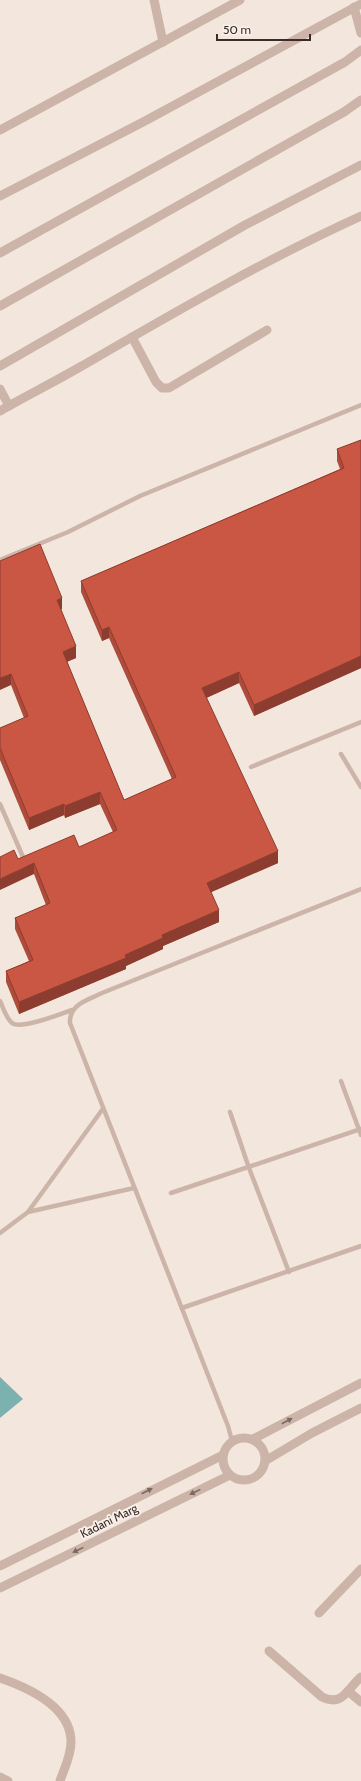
<svg xmlns="http://www.w3.org/2000/svg" width="361" height="1781" font-family="Cabin,sans-serif">
<rect width="100%" height="100%" fill="#f3e6dd"/>
<path fill="#7bb1ae" d="M0,1377l23,22 -23,19z"/>
<g fill="none" stroke-linecap="round" stroke-linejoin="round">
<g stroke="#ccb5a8" stroke-width="4.5">
<path d="M0,560l68,-28 72,-36 221,-91"/>
<path d="M341,754l20,33"/>
<path d="M251,767l110,-45"/>
<path d="M0,804l23,53"/>
<path d="M0,1001c3,6 6,17 12,22 9,7 48,-9 60,-13"/>
<path d="M341,1081l20,54"/>
<path d="M230,1112l19,56 40,104"/>
<path d="M171,1193l190,-64"/>
<path d="M28,1212l106,-24"/>
<path d="M0,1233l28,-21 74,-102"/>
<path d="M182,1308l179,-62"/>
<path d="M232,1441l-4,-15 -158,-403c-1,-19 18,-23 32,-30l259,-104"/>
</g>
<g stroke="#ccb5a8" stroke-width="9">
<path d="M154,0l9,42"/>
<path d="M354,7l7,26"/>
<path d="M0,130l240,-130"/>
<path d="M0,196l145,-75 216,-117"/>
<path d="M0,253l345,-191 16,-12"/>
<path d="M0,306l344,-194 17,-12"/>
<path d="M132,337l24,45 6,6h7l98,-58"/>
<path d="M0,366l245,-141 116,-60"/>
<path d="M0,389l9,17"/>
<path d="M0,411c26,-15 54,-29 80,-44 92,-53 184,-107 281,-151"/>
<circle cx="244" cy="1459" r="21"/>
<path d="M253,1439l108,-56"/>
<path d="M265,1461l47,-28 49,-25"/>
<path d="M0,1566l223,-111"/>
<path d="M0,1588l230,-113"/>
<path d="M319,1613l42,-44"/>
<path d="M269,1651l53,46c21,10 25,-8 39,-20"/>
<path d="M0,1678c29,10 71,29 71,64 0,14 -7,27 -11,39"/>
<path d="M348,1691l13,11"/>
<path d="M0,1777l8,4"/>
</g>
</g>
<path fill="#ae4b3a" d="M361,440v228l-107,48 -15,-33 -33,15 72,165 -67,29 8,30 -56,24v3l-37,17v3l-107,45 -13,-32v-11l23,-10 -14,-32v-11l31,-13 -12,-31 -16,-15 61,-12 34,-15 -13,-28 -35,14 -1,-3 -35,15 -29,-70v-32l24,-10 -13,-33 -11,-124 62,48h-1l15,49 -9,4 57,138 48,-21 -63,-141 -7,3 -21,-49v-11l259,-112 -3,-8v-12z"/>
<g fill="#8d3d30">
<path d="M62,598v11l-5,2v-11z"/>
<path d="M109,627v11l-7,3v-11z"/>
<path d="M76,646v12l-13,5v-11z"/>
<path d="M361,656v12l-107,48v-11z"/>
<path d="M239,672v11l-37,17v-12z"/>
<path d="M11,674v11l-11,5v-12z"/>
<path d="M100,792v12l-35,14v-12z"/>
<path d="M64,804v11l-35,15v-12z"/>
<path d="M278,851v12l-71,31v-11z"/>
<path d="M34,863v11l-34,16v-11z"/>
<path d="M219,910v12l-56,24v3l-37,17v3l-107,45v-12l106,-47 37,-20z"/>
</g>
<path fill="#ca5744" stroke="#8d3d30" d="M361,440v216l-107,49 -15,-33 -37,16 76,163 -71,32 12,27 -57,25 1,3 -38,17 1,3 -107,44 -13,-31 27,-11 -18,-42 35,-15 -16,-40 -34,16v-22l14,-7 4,9 56,-24 5,12 38,-17 -17,-38 -35,14 -1,-2 -35,14 -29,-70v-20l28,-12 -17,-42 -11,4v-117l40,-17 22,54 -5,2 19,46 -13,6 61,148 52,-23 -67,-150 -7,3 -21,-49 263,-113 -7,-19z"/>
<defs><path id="oneway-solid" d="M-6-.8H1V-3.2L6.5 0L1 3.2V.8H-6Z"/></defs>
<g fill="#7b6a62">
<use href="#oneway-solid" transform="translate(287 1421) rotate(-28)"/>
<use href="#oneway-solid" transform="translate(147 1491) rotate(-27)"/>
<use href="#oneway-solid" transform="translate(195 1492) rotate(154)"/>
<use href="#oneway-solid" transform="translate(78 1550) rotate(154)"/>
</g>
<g text-anchor="middle" stroke-width="3.5" stroke-linejoin="round" paint-order="stroke">
<g font-size="12" fill="#392c29" stroke="#faf1ea">
<text transform="translate(109 1521) rotate(-26)" y="4">Kadani Marg</text>
</g>
</g>
<path d="M217 34v6h93v-6" fill="none" stroke="#392c29" stroke-width="2"/>
<text x="223" y="34" font-size="12" fill="#392c29" stroke="#faf1ea" stroke-width="3" paint-order="stroke">50 m</text>
</svg>
